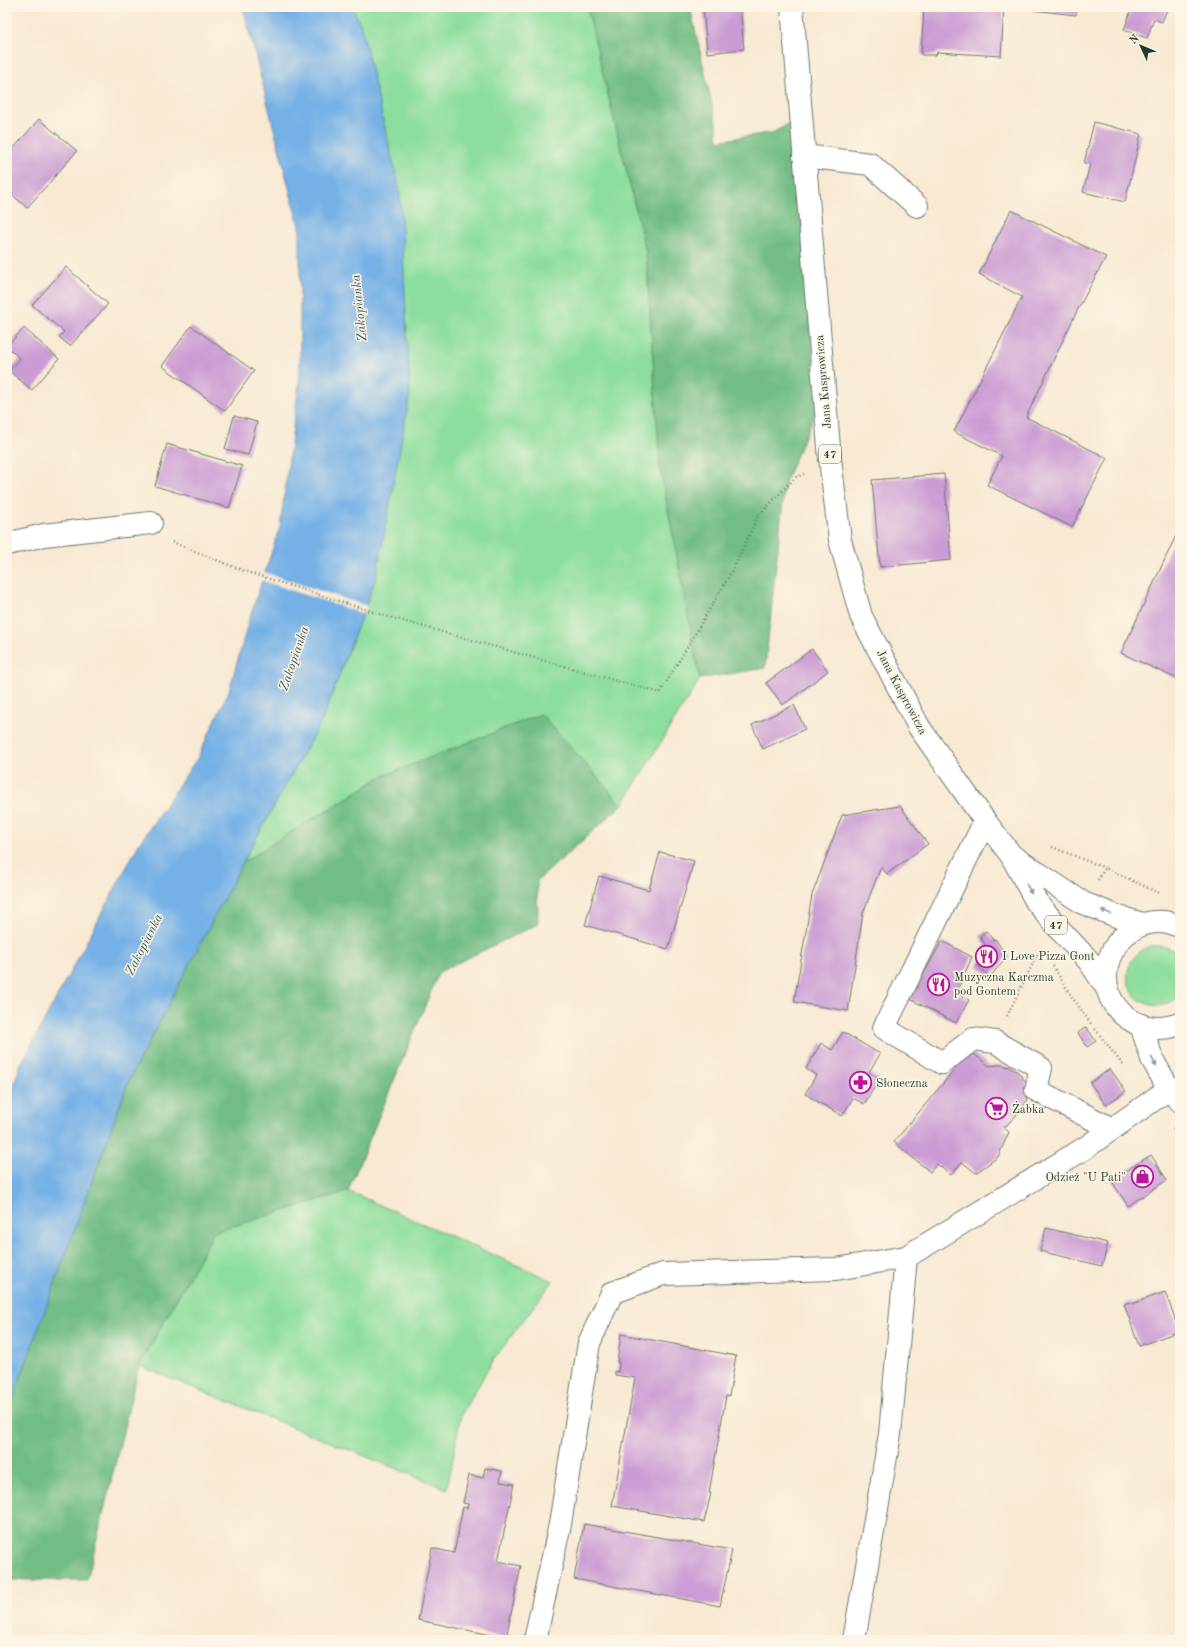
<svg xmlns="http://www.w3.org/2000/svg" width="1187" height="1647" font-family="'Old Standard TT',serif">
<rect width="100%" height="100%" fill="#fcf5e5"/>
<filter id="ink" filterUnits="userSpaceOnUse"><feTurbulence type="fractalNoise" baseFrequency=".025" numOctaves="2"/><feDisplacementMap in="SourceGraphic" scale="8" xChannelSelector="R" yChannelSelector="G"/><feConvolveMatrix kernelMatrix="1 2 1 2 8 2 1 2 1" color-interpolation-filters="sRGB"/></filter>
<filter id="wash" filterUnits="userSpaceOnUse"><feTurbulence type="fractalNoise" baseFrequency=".012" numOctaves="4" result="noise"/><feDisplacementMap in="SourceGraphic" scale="16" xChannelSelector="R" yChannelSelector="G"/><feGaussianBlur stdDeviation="0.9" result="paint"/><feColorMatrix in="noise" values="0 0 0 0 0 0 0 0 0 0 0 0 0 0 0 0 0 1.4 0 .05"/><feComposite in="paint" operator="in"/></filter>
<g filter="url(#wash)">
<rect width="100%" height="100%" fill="#f8e9d3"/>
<g fill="#8dde9e" stroke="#568e69">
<path d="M352,7h235l59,245 14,215 40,212 -78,126 -81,-90 -160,62 -138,85 80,-144 53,-140 -15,-552z"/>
<path d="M1150,946c12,-1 22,1 30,10v40c-40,33 -78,-29 -30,-50z"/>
<path d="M348,1191l205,90 -59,78 -33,56 -14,74 -308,-123 75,-134z"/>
</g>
<g fill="#72bd85" stroke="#487d5c">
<path d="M587,7h103l27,120 1,14 56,-9 20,-11 23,288 -32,73 -20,186 -65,11 -40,-212 -14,-215z"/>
<path d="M541,714l81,91 -85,76 1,43 -99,48 -91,219 -134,41 -75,134 -52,214h-80v-165l122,-335 114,-218 138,-85z"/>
</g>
<path fill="#74b0e6" stroke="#4a768d" d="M243,7h109l9,19 39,166 10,202 -34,184 -53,140 -80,144 -114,218 -122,335v-308l13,-41 119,-222 59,-87 31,-66 20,-71 31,-93 20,-152v-144z"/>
<path fill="#f8e9d3" d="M263,572l104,34 -3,8 -104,-34z"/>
<g id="blocks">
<g fill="#ca9bd4">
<path d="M703,7h37l4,42 -37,4z"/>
<path d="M945,7h59l-3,49 -64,-4 -1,3h-15l3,-47 21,1z"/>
<path d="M1033,7h44l-1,8 -43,-5z"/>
<path d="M1124,7h44l-6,15 -8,-3 -7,19 -23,-8 7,-20 -7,-2z"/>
<path d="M39,119l38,32 -50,57 -20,-18v-34z"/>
<path d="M1094,122l47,12 -16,68 -42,-10 7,-28 -6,-1z"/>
<path d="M1011,210l95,47 -29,54 -51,106 81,41 -35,69 -85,-42 15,-29 -48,-24 68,-135 -43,-23z"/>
<path d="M66,267l42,37 -38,42 -11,-9 5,-5 -32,-27z"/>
<path d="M191,326l63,45 -29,40 -63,-45z"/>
<path d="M24,328l35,31 -27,31 -23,-19 11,-12 -13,-13z"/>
<path d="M234,416l23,6 -9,33 -23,-6z"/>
<path d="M167,444l75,22 -13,42 -74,-22z"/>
<path d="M944,474l7,86 -71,7 -8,-87z"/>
<path d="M1180,527v140l-5,11 -54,-25z"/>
<path d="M812,649l16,22 -45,34 -17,-22z"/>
<path d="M794,705l11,24 -42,20 -11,-24z"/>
<path d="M900,806l28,38 -41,30 -6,-7 -18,46 -15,98 -54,-9 18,-107 30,-80z"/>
<path d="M660,852l34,9 -26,88 -83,-24 14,-49 50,14z"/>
<path d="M986,931l7,9 2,-1 12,17 -17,21 -13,-12 8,-10 -4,-5 5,-4 -6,-10z"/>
<path d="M942,941l30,16 -16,36 13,7 -13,23 -46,-24z"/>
<path d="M1086,1027l10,14 -9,6 -9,-14z"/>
<path d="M843,1032l37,22 -11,18 11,7 -16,25 -11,-6 -11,18 -37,-22 11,-19 -10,-6 15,-26 11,7z"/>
<path d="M970,1051l19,15 11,-1 11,2 8,6 7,9 2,10 -2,10 -6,9 -16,17 5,4 -11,25 -22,16 -14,-11 -11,13 -14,-11 -7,8 -36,-30z"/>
<path d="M1110,1069l16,22 -20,14 -16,-22z"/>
<path d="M1151,1155l16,25 -39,26 -17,-26z"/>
<path d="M1046,1228l62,15 -6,23 -62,-15z"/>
<path d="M1165,1292l15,39 -41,15 -15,-42 6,-2 2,2z"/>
<path d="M621,1334l115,22 -7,40h-3l-17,97h2l-7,29 -92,-16 23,-128 -20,-3v-4l3,1 1,-9 -2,-1z"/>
<path d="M485,1468l17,3 -2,11 14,2 -16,77 23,5 -15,72 -88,-18 14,-72 22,5 9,-46 4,1 1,-4 -5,-1 6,-28 14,3z"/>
<path d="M584,1524l148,26 -12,56 -146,-27z"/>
</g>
</g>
</g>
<g filter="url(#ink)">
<use href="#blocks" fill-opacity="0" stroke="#6b796c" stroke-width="1"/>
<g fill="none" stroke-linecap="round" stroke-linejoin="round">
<defs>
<g id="minor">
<path d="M804,156l66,8 47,42"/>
<path d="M7,544l37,-9 107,-12"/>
<path d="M985,821l-101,207 58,35 31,-24 22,3 46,26 -5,22 76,39"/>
<path d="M535,1640l25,-116 29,-181 23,-50 51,-19 173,-5 70,-12 179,-109 84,-59"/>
<path d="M854,1640l36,-206 16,-177"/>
</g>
<g id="major">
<path d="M792,7l38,452 10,81 21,76 58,111 66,94 26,34 25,46 25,30 28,30 19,29"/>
<path d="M1012,856l71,47 36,14 24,7"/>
<path d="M1180,926c-64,-24 -105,66 -44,97 14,7 29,6 44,1"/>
<path d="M1141,1025l11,34 17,30 11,12"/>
</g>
</defs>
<use href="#minor" stroke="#6b796c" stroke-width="24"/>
<use href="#major" stroke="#6b796c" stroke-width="24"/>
<g stroke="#6b796c" stroke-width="2.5" stroke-dasharray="1 3" stroke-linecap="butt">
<path d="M172,542l72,29 145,46 271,76 71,-120 27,-57 38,-39 8,-3"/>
<path d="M1052,847l53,21"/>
<path d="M1098,880l7,-12 54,25"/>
<path d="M1053,966l19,31 20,28"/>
<path d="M1007,1016l33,-67"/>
<path d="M1095,1029l28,36"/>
<path d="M1173,1128l7,9"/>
</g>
<use href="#minor" stroke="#fff" stroke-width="22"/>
<use href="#major" stroke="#fff" stroke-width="22"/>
</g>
<defs><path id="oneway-solid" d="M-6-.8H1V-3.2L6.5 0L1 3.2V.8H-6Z"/></defs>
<g fill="#8f9e9a">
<use href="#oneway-solid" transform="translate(1029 889) rotate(61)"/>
<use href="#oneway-solid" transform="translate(1106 912) rotate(-157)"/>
<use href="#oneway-solid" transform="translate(1154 1062) rotate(63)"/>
</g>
</g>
<defs>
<symbol id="restaurant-ring" viewBox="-11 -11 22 22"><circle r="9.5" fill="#fcf5e5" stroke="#b5179e" stroke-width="1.5"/><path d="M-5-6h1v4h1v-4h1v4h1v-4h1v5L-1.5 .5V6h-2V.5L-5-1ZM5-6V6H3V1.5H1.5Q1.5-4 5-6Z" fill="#b5179e"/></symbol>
<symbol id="pharmacy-ring" viewBox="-11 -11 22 22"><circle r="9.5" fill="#fcf5e5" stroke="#b5179e" stroke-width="1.5"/><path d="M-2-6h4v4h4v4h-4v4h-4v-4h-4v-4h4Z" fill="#b5179e"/></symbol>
<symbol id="supermarket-ring" viewBox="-11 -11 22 22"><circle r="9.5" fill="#fcf5e5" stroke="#b5179e" stroke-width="1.5"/><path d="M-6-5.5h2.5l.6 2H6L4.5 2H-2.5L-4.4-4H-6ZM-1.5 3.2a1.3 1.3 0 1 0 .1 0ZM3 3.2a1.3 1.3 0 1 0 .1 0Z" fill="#b5179e"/></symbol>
<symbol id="shop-ring" viewBox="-11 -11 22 22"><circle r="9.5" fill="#fcf5e5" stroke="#b5179e" stroke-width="1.5"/><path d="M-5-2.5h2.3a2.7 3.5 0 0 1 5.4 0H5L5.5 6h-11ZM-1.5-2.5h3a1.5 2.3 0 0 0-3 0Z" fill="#b5179e"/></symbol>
</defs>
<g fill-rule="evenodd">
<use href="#restaurant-ring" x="974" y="944" width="25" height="25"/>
<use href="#restaurant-ring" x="926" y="972" width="25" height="25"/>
<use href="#pharmacy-ring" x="848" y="1070" width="25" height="25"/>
<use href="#supermarket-ring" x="984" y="1096" width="25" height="25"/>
<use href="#shop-ring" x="1130" y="1164" width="25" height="25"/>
</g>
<g text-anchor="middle" stroke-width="3" stroke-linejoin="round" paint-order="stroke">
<g fill="#fcf5e5" stroke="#617469" stroke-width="1">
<rect x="819" y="445" width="22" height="18" rx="3"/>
<rect x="1045" y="916" width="22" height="18" rx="3"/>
</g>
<g font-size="11" font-weight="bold" fill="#1f3d34">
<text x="830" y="458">47</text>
<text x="1056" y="929">47</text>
</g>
<g font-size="12" fill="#1f3d34" stroke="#fcf5e5">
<text transform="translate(823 382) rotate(-95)" y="4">Jana Kasprowicza</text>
<text transform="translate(902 692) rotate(62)" y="4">Jana Kasprowicza</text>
</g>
<g font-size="12" fill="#1f3d34" stroke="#fcf5e5" text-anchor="start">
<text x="1002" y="960">I Love Pizza Gont</text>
<text x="954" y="981">Muzyczna Karczma<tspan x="954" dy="14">pod Gontem</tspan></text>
<text x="876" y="1087">Słoneczna</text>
<text x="1012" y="1113">Żabka</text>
<text x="1126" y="1181" text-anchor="end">Odzież "U Pati"</text>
</g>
<g font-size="13" font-style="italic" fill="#345a60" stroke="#fcf5e5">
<text transform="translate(358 308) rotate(-96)" y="5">Zakopianka</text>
<text transform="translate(293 658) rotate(-71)" y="5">Zakopianka</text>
<text transform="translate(143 944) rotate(-63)" y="5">Zakopianka</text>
</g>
</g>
<rect width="1187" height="1647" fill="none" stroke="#fcf5e5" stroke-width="24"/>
<g transform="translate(1141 46) rotate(314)" stroke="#fcf5e5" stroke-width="3" paint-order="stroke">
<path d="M0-3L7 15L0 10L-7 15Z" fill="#1f3d34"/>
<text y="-6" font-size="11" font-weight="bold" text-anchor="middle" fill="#1f3d34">N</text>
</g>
</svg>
